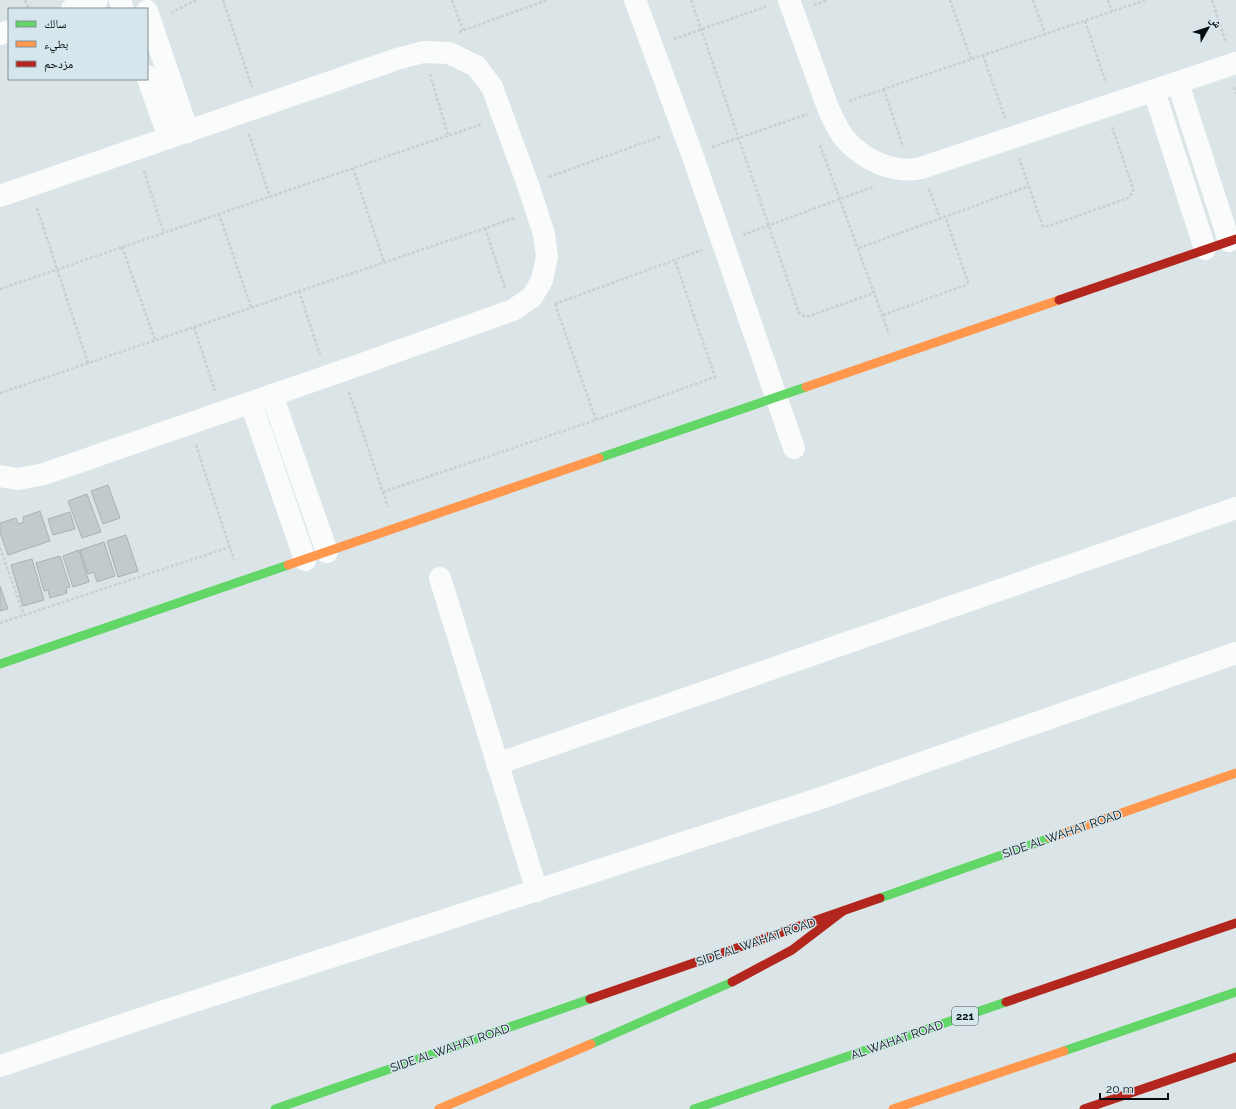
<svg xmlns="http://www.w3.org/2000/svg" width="1236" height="1109" font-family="Raleway,'Noto Naskh Arabic',sans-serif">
<rect width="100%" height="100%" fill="#dbe4e7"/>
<g fill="#c2cacb" stroke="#aab1b3">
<path d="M108,485l12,33 -17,6 -12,-33z"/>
<path d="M87,494l14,38 -19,6 -14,-37z"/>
<path d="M40,511l10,30 -42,14 -8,-22v-10l16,-5 2,6 6,-2 -1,-5z"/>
<path d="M70,512l5,17 -22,6 -5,-16z"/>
<path d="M126,535l12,36 -20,6 -11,-36z"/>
<path d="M104,542l11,34 -18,6 -3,-10 -6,2 -8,-24z"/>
<path d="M79,550l10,32 -16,5 -10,-31z"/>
<path d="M60,556l10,31 -4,1 1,5 -17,5 -2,-8 -4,1 -8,-28z"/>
<path d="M32,559l12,41 -21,6 -12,-41z"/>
<path d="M0,586l8,23 -8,2z"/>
</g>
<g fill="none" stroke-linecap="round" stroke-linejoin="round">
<g stroke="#cccecf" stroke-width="2.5" stroke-dasharray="3 2" stroke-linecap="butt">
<path d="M25,0l4,9"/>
<path d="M223,0l29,87"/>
<path d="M452,0l11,30"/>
<path d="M691,0l108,313 5,3h5l65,-23"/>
<path d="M950,0l21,59"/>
<path d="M1033,0l12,34"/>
<path d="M1108,0l4,11"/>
<path d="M1212,0l14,43"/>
<path d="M814,5l14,-5"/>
<path d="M171,13l25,-13"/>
<path d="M1085,21l21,62"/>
<path d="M459,32l88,-32"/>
<path d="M674,39l93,-33"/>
<path d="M983,55l22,63"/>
<path d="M430,74l18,61"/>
<path d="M1234,87l2,7"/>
<path d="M884,89l19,58"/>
<path d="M849,101l296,-101"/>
<path d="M249,134l21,63"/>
<path d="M820,145l69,189"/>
<path d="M712,147l96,-33"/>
<path d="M1019,158l23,66 1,2h6l79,-28 5,-6v-4l-21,-61"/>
<path d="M353,168l31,94"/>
<path d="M144,171l20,62"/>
<path d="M549,177l113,-41"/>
<path d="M929,189l11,29"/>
<path d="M37,208l51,155"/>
<path d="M219,214l32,93"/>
<path d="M485,228l20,60"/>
<path d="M743,235l132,-49"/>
<path d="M122,247l33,93"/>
<path d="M859,248l170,-62"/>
<path d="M0,289l482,-165"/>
<path d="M299,291l21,64"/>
<path d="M555,304l147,-54"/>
<path d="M555,304l41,116"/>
<path d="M883,315l83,-30 2,-3 -23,-66"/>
<path d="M194,327l21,64"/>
<path d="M349,392l39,115"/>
<path d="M0,393l515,-175"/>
<path d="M196,445l38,115"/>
<path d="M383,492l213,-72 119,-43 -40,-117"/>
<path d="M0,548l24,67"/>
<path d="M0,623l230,-76"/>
</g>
<g stroke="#fafbfb" stroke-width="22">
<path d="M120,0l3,9"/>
<path d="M635,0l57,154 102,294"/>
<path d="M789,0l39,108c5,11 10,23 18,32 19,21 48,34 75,28l315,-105"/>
<path d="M72,9l25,-9"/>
<path d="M147,11l41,121"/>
<path d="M0,34l9,-3"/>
<path d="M147,76l22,62"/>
<path d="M1178,83l51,158"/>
<path d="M1154,91l51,158"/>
<path d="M0,196l397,-137 26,-7 26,1 27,13 16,21 36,98 16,49 3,23 -5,23 -10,17 -19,13 -171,61 -298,103 -26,5 -18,-3"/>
<path d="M272,395l55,157"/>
<path d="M251,403l54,157"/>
<path d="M440,578l97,313"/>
<path d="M497,764l739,-256"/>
<path d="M0,1066l152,-51 669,-217 415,-145"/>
</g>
<g stroke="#63d668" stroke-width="9">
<path d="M599,458l207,-71"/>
<path d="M0,664l288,-99"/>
<path d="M880,898l170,-60"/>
<path d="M591,1044l141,-62"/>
<path d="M1064,1051l172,-59"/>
<path d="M275,1109l315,-110"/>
<path d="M694,1109l312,-107"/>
</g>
<g stroke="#ff974d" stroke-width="9">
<path d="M806,387l253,-87"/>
<path d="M288,565l311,-107"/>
<path d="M1050,838l186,-65"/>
<path d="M439,1109l152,-65"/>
<path d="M893,1109l171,-58"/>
</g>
<g stroke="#b3261e" stroke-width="9">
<path d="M1059,300l177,-61"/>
<path d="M732,982l60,-32 51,-39"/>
<path d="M590,999l290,-101"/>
<path d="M1006,1002l230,-79"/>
<path d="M1084,1109l152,-52"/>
</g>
</g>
<g text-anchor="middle" stroke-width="3" stroke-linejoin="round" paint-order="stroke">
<rect fill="#d5e7ed" stroke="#454e51" stroke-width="1" x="952" y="1007" width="26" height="18" rx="3"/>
<g font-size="11" font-weight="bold" fill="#070d0e">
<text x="965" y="1020">221</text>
</g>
<g font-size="12" fill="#070d0e" stroke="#d5e7ed">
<text transform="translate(1062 834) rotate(-19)" y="4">SIDE AL WAHAT ROAD</text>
<text transform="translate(756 942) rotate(-19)" y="4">SIDE AL WAHAT ROAD</text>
<text transform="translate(897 1040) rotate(-19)" y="4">AL WAHAT ROAD</text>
<text transform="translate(450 1048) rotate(-19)" y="4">SIDE AL WAHAT ROAD</text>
</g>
</g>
<rect x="8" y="8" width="140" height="72" fill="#d5e7ed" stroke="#839094"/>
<rect x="16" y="21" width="20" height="6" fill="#63d668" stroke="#839094"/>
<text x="44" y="28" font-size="12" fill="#070d0e">سالك</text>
<rect x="16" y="41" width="20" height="6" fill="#ff974d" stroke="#839094"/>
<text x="44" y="48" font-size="12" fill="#070d0e">بطيء</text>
<rect x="16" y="61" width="20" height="6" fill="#b3261e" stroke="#839094"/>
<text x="44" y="68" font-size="12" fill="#070d0e">مزدحم</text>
<g transform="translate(1208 28) rotate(51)" stroke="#d5e7ed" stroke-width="3" paint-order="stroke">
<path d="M0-3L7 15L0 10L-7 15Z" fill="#070d0e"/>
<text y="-6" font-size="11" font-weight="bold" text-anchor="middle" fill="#070d0e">ش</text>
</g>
<path d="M1100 1093v6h68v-6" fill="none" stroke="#070d0e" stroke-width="2"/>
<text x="1106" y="1093" font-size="12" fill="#070d0e" stroke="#d5e7ed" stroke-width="3" paint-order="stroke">20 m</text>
</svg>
